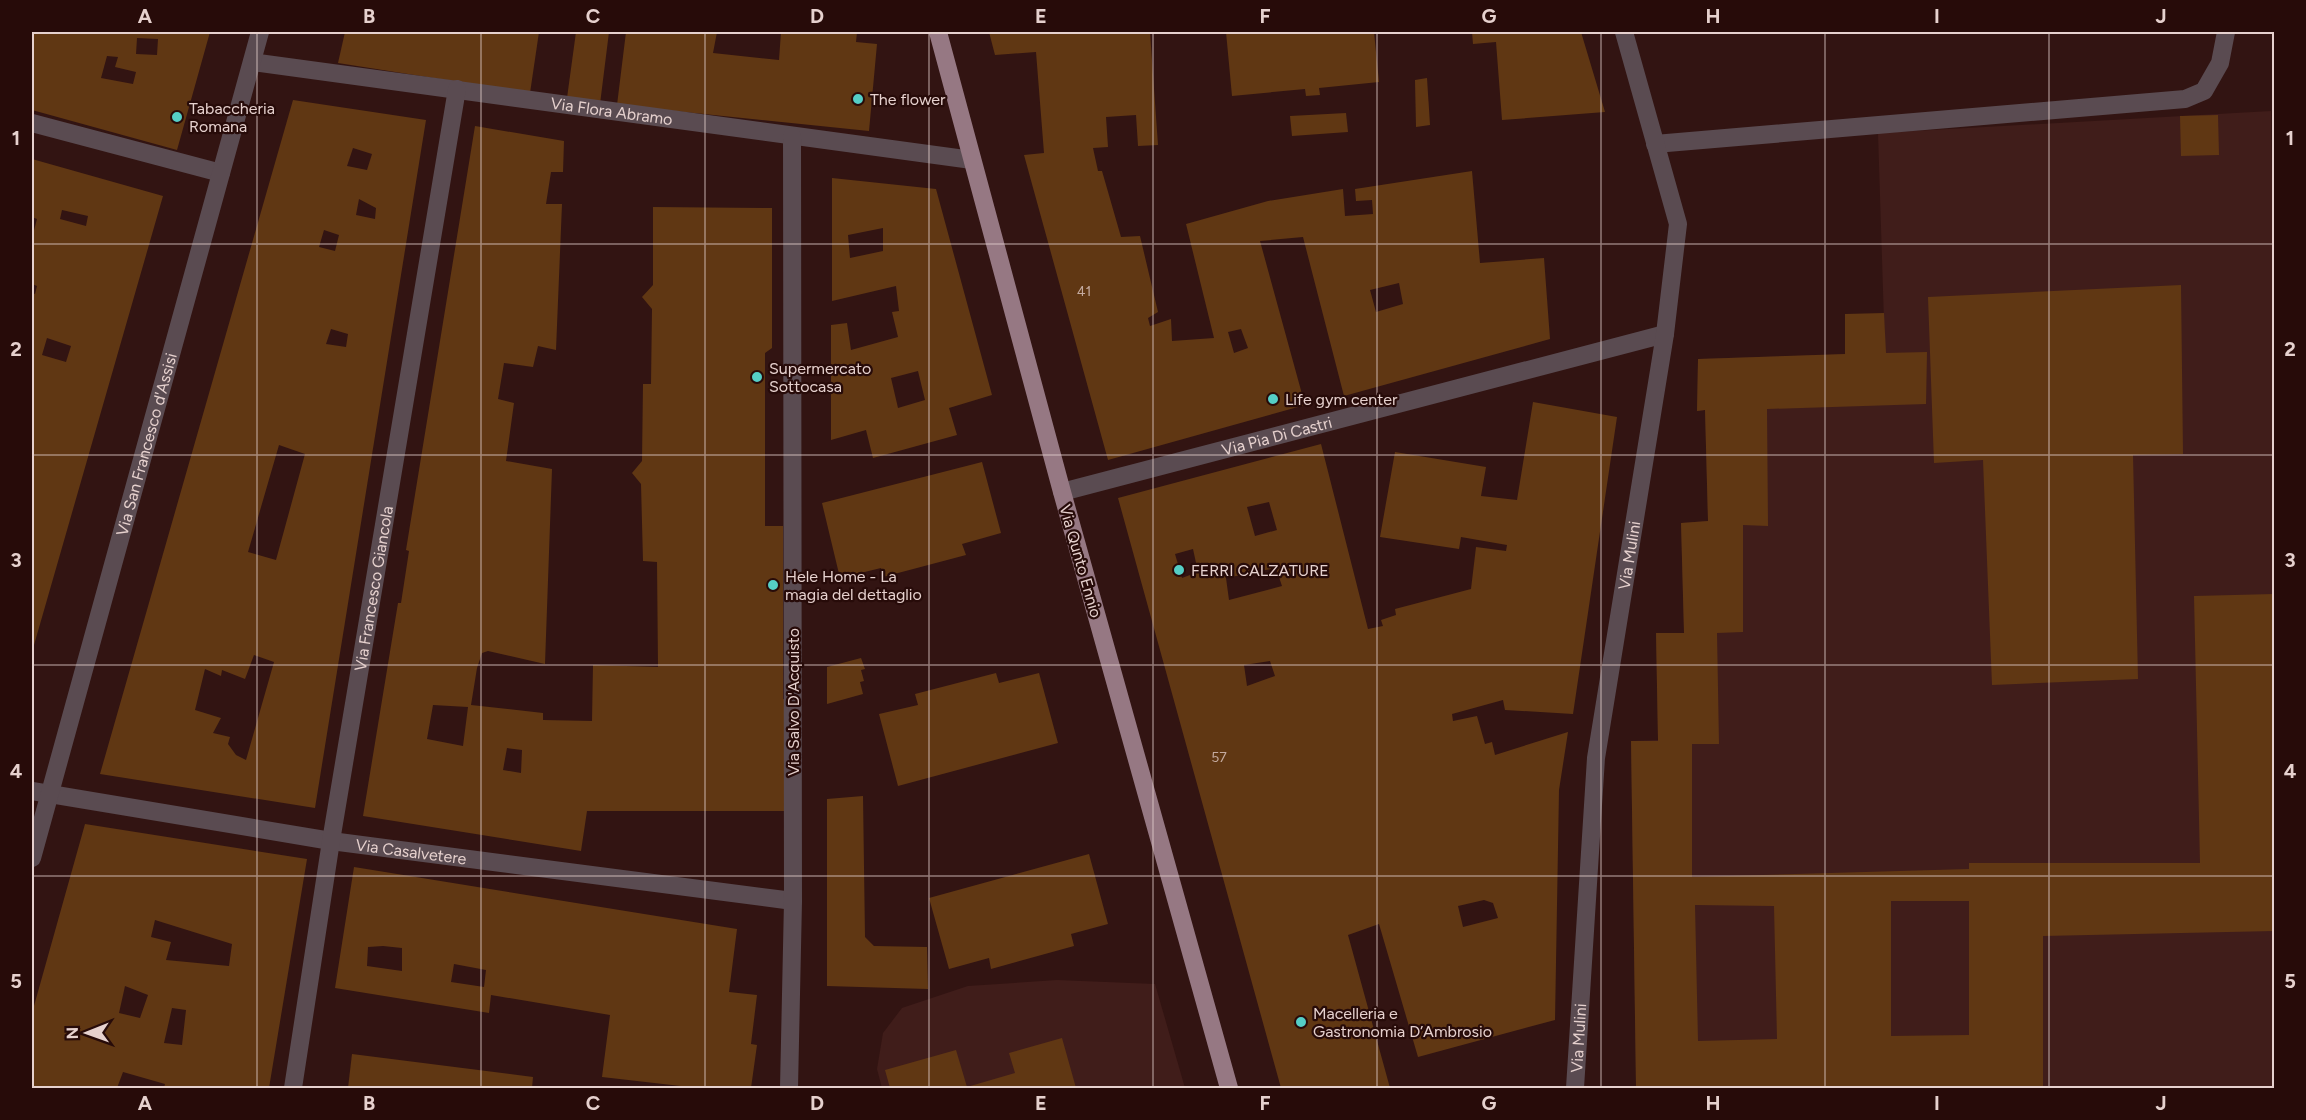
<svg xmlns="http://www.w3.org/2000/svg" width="2306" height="1120" font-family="Figtree,sans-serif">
<rect width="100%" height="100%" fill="#321412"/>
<g fill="#401d1a">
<path d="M2271,111l3,202v775h-638l-5,-347 27,-1 -2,-107h28l-3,-110 27,-2 -3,-111 -8,1 1,-52 187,-6 -7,-220z"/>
<path d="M1057,980l98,4 30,104h-303l-5,-19 6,-36 19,-25 66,-22z"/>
</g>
<g fill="#603713" fill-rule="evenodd">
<path d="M32,32h178l-33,118 -145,-40zM137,38l21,1 -1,16 -21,-1zM107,56l11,1 -3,10 21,5 -3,12 -32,-6z"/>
<path d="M345,32h194l-9,61 -192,-30z"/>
<path d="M576,32h33l-9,72 -33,-6z"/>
<path d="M626,32h91l-4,21 66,7 2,-28h76l-1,10 21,2 -8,87 -252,-26z"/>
<path d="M989,32h161l8,113 -20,1 -2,-31 -30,2 2,30 -15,1 5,23h4l19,66 19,-1 18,76 -10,6 2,8 21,-7 1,22 42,-3 -28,-114 82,-23 75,-12 2,27 28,-2 -1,-14 -16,1 -1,-12 117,-18 8,92 64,-5 6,81 -206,57 -41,-159 -43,4 45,164 -197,55 -84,-305 20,-2 -8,-101 -41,3zM1399,283l4,21 -27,8 -6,-22zM1241,329l7,19 -14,5 -6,-21z"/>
<path d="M1226,32h148l5,50 -60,6 1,7 -14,1 -1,-7 -73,7z"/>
<path d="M1472,32h109l24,80 -103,8 -6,-78 -23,2z"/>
<path d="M1427,78l3,47 -14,2 -1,-47z"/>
<path d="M293,100l133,20 -111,688 -215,-34zM353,148l19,6 -5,16 -20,-4zM359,199l17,9 -1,11 -19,-4zM324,230l15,5 -4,16 -16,-4zM331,329l17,5 -2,13 -20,-3zM279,445l26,9 -29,106 -28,-8zM254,655l20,7 -28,98 -10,-5 -8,-11 2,-7 -17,-4 8,-15 -26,-8 10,-41 16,7 1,-6 23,9z"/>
<path d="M1346,113l2,19 -56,4 -2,-20z"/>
<path d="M2218,115l1,40 -38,1 -1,-40z"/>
<path d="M475,126l89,15 -1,31h-12l-5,32h16l-6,146 -18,-4 -5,21 -29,-4 -6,36 16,4 -8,58 46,8 -7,195 -57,-13 -6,2 -5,15 -6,37 72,8v7l49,1 1,-56 65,2 -1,-105 -14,-1 -2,-77 -9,-11 10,-12 1,-77h8l1,-75 -10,-12 11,-12v-78l119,1v140l-7,5v173h18v173l6,1 -1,111h-201l-6,40 -218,-35 35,-213h3l8,-52 -3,-1zM433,705l35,2 -5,39 -36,-7zM507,748l15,2 -1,23 -18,-3z"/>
<path d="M32,159l131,37 -131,456v-359l3,1 2,-8 -5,-2v-46l5,-19 -5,-2zM62,210l26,6 -2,10 -26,-7zM47,338l24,8 -5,16 -24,-7z"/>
<path d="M832,178l104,11 56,206 -43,13 8,27 -84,23 -7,-28 -35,10v-115l16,-2 4,27 47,-13 -6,-25 7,-1 -3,-25 -64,15zM883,228v23l-33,7 -2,-23zM918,371l7,29 -27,8 -7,-30z"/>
<path d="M2181,285l2,169 -50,1 5,224 -146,6 -9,-225 -49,3 -6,-166z"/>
<path d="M1884,313l2,40 41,-1 -1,52 -159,5 1,117 -25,-1v107l-26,1 2,111h-27v133l277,-8v-6h231l-6,-267 80,-2v337l-231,5v152h-407l-5,-347h27l-2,-108h28l-3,-110 27,-2 -3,-111 -8,1 1,-52 147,-5v-40zM1891,901h78v134l-78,1zM1695,905l79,1 3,133 -79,2z"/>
<path d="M1533,402l84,15 -44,297 -68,-4 -2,-10 -51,14 1,7 24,-5 8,28 7,-2 3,13 73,-23 -9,58 -4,230 -137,37 -39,-133 -31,11 42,153h-109l-163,-590 203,-54 47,185 15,-3 -2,-6 15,-5 -1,-6 76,-20 5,-42 30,4 1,-6 -46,-8 -2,12 -79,-12 15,-85 91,15 -5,29 36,4zM1269,502l8,28 -22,6 -8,-29zM1193,549l5,23 -16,6 -7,-24zM1276,568l6,18 -53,14 -3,-22zM1270,661l5,15 -28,10 -3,-21zM1484,900l9,3 5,15 -35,9 -5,-21z"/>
<path d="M982,462l19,71 -39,11 4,11 -83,22 -2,-9 -41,10 -18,-75z"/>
<path d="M861,658l4,11 -4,1 3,11 -4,1 3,12 -36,10v-37z"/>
<path d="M996,673l3,10 40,-10 19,70 -160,43 -19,-72 39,-9 -3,-11z"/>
<path d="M863,796l2,141 9,9 53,1 1,42 -101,-3v-187z"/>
<path d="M85,824l222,35 -38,229h-105l1,-4 -42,-12 -6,16h-85v-75zM155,920l77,24 -3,22 -63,-6 5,-18 -20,-5zM125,986l23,9 -8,23 -21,-5zM172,1008l14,2 -4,35 -18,-2z"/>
<path d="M1089,854l19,70 -37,10 3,12 -83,23 -2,-11 -40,11 -20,-71z"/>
<path d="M354,867l383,62 -8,63 28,3 -6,49 6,1 -6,43h-53l-96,-11 8,-62 -119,-20 -2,18 -154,-25zM383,946l19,2v23l-35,-5 1,-19zM454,964l32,6 -2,17 -33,-5z"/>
<path d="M1062,1038l14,50h-186l-5,-18 71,-20 11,37 48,-14 -6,-20z"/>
<path d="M352,1054l181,23 -1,11h-184z"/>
</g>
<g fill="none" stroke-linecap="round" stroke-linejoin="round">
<g stroke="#5a4b51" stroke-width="18">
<path id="s1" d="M252,62l720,98"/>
<path d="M32,123l189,50"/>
<path d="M1655,144l530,-45 19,-8 16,-28 6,-31"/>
<path id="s2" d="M1062,492l603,-158"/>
<path id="s3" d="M32,791l299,50 462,60"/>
<path id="s4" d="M32,858l228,-826"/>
<path id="s5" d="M293,1088l38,-247 126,-752"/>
<path d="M789,1088l4,-187 -1,-765"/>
<path id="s6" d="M1575,1088l21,-330 69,-424 13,-110 -54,-192"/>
</g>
<path stroke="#967883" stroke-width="18" d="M938,32l124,460 167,596"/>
</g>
<path fill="none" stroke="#e6d1ce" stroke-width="1.5" stroke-opacity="0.55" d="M257,32v1056M481,32v1056M705,32v1056M929,32v1056M1153,32v1056M1377,32v1056M1601,32v1056M1825,32v1056M2049,32v1056M32,244h2242M32,455h2242M32,665h2242M32,876h2242"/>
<g fill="#55cec6" stroke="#270b09" stroke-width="2">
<circle cx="858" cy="99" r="6"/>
<circle cx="177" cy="117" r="6"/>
<circle cx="757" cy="377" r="6"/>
<circle cx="1273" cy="399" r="6"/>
<circle cx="1179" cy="570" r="6"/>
<circle cx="773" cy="585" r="6"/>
<circle cx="1301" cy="1022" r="6"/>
</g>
<g text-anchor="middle" stroke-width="4.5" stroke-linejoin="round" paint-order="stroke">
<g font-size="14" fill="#c4aa9f">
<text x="1084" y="296">41</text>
<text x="1219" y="762">57</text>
</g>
<g font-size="16" fill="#e6d1ce" stroke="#270b09" text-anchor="start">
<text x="870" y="105">The flower</text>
<text x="189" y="114">Tabaccheria<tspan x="189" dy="18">Romana</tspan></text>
<text x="769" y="374">Supermercato<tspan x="769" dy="18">Sottocasa</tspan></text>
<text x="1285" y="405">Life gym center</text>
<text x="1191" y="576">FERRI CALZATURE</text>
<text x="785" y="582">Hele Home - La<tspan x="785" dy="18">magia del dettaglio</tspan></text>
<text x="1313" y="1019">Macelleria e<tspan x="1313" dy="18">Gastronomia D’Ambrosio</tspan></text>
</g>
<g font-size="16" fill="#e6d1ce" stroke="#270b09">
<text dy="6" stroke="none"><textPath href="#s1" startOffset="363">Via Flora Abramo</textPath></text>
<text dy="6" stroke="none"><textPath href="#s2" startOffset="222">Via Pia Di Castri</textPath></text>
<text dy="6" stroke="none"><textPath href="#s4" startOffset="429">Via San Francesco d'Assisi</textPath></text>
<text dy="6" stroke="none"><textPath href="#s6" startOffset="536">Via Mulini</textPath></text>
<text transform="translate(1081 561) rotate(74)" y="6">Via Qunto Ennio</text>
<text dy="6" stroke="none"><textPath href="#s5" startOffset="506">Via Francesco Giancola</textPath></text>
<text transform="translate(793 702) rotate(-90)" y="6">Via Salvo D'Acquisto</text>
<text dy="6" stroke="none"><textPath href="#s3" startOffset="384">Via Casalvetere</textPath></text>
<text dy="6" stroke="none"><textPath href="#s6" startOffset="50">Via Mulini</textPath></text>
</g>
</g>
<rect width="2306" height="1120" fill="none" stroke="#270b09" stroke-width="66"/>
<g transform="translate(87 1033) rotate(269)" stroke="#270b09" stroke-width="4.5" paint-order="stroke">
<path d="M0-4.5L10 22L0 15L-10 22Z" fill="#e6d1ce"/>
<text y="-9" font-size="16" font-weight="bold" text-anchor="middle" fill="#e6d1ce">N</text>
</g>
<rect x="33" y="33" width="2240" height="1054" fill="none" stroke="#e6d1ce" stroke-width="2"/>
<g font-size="20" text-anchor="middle" font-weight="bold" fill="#e6d1ce">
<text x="145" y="23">A</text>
<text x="369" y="23">B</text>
<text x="593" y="23">C</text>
<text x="817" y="23">D</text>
<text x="1041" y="23">E</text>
<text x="1265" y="23">F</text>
<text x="1489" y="23">G</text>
<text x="1713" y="23">H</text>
<text x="1937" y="23">I</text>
<text x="2161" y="23">J</text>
<text x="16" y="145">1</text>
<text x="2290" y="145">1</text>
<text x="16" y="356">2</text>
<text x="2290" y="356">2</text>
<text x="16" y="567">3</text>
<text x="2290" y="567">3</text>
<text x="16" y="778">4</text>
<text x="2290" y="778">4</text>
<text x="16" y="988">5</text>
<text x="2290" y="988">5</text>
<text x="145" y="1110">A</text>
<text x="369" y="1110">B</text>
<text x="593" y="1110">C</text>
<text x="817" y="1110">D</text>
<text x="1041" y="1110">E</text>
<text x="1265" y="1110">F</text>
<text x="1489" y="1110">G</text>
<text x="1713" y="1110">H</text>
<text x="1937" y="1110">I</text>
<text x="2161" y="1110">J</text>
</g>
</svg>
